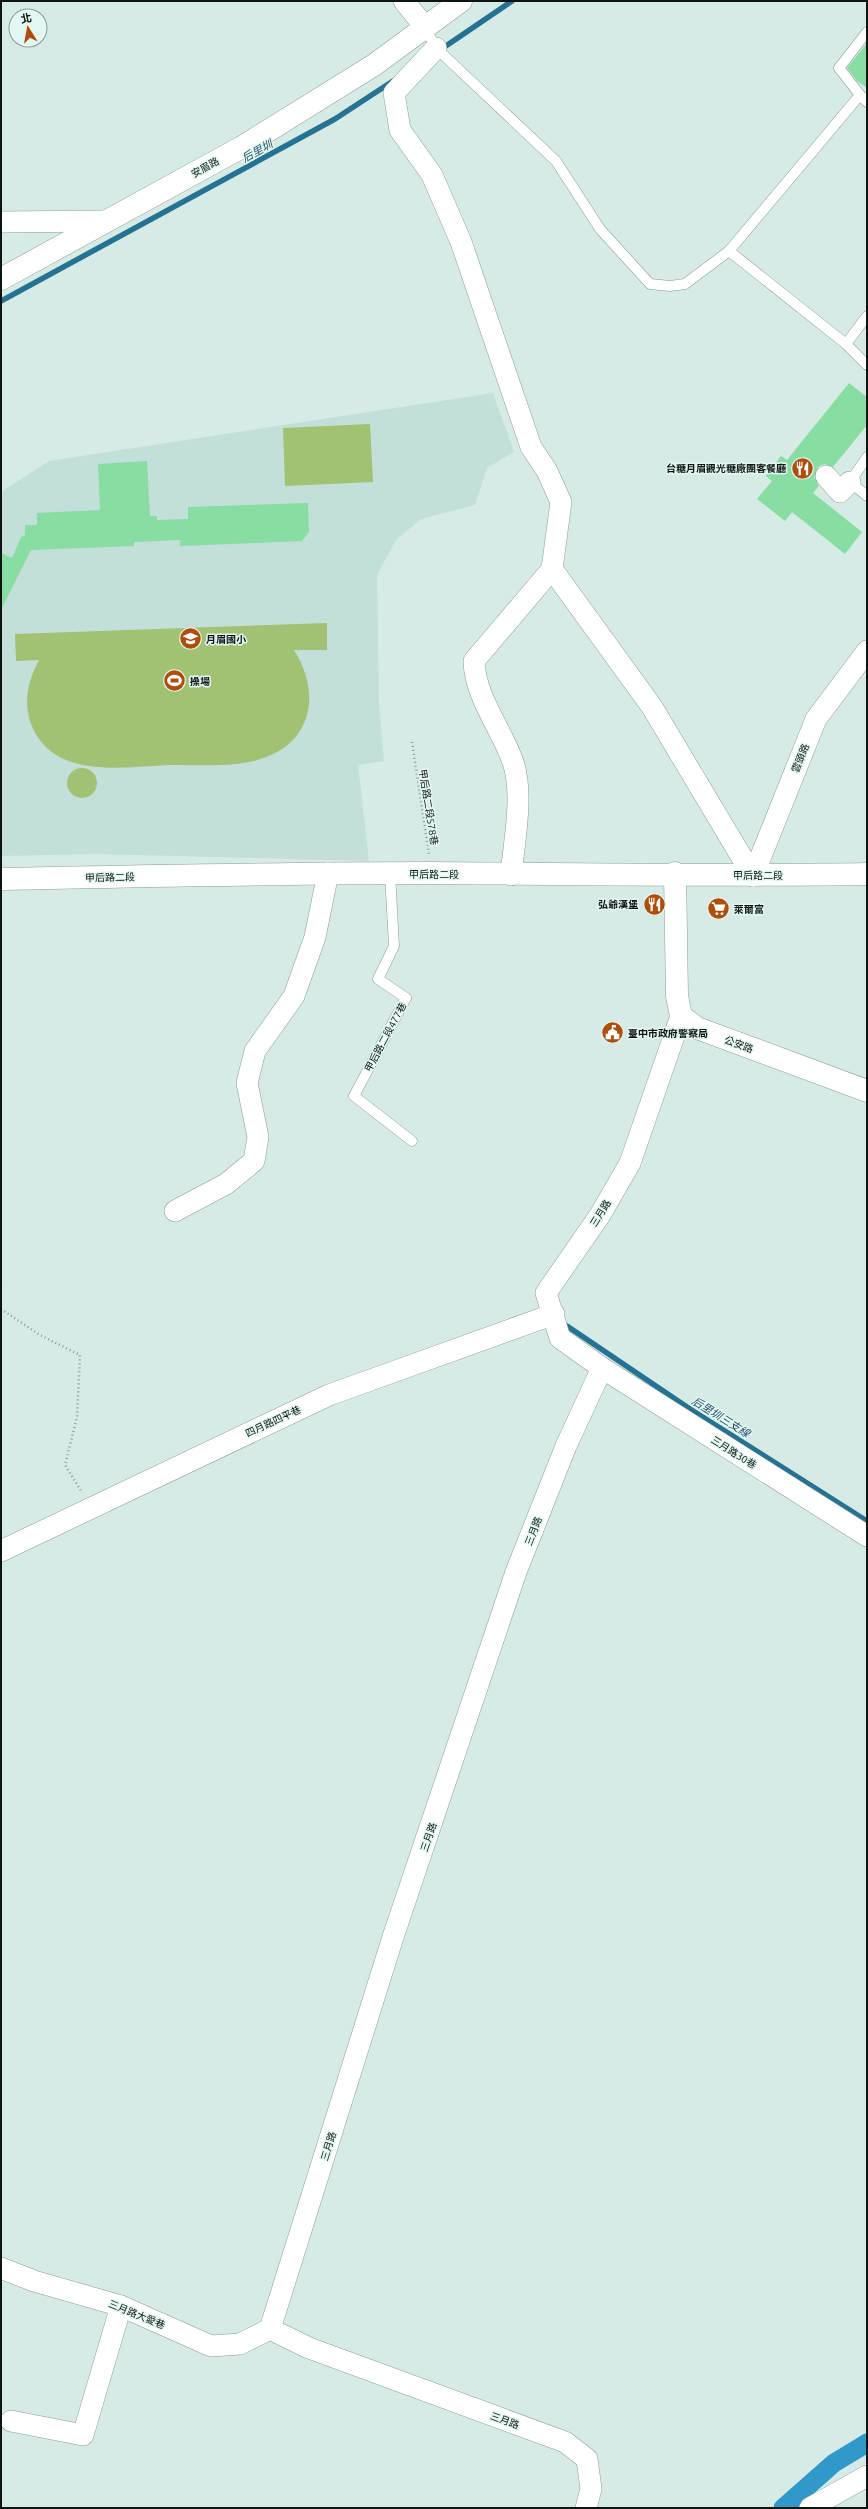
<svg xmlns="http://www.w3.org/2000/svg" width="868" height="2509" font-family="Ubuntu,'Noto Sans TC',sans-serif">
<rect width="100%" height="100%" fill="#d7ebe6"/>
<path fill="#c3dfd9" d="M493,393l21,59 -27,16 -12,37 -54,14 -25,21 -19,35 2,128 5,58 -26,4 11,96 -273,-7 -95,2v-364l48,-31z"/>
<g fill="#a2c173">
<path d="M370,424l3,58 -88,4 -2,-58z"/>
<path d="M327,623v27h-33c29,46 17,97 -40,111 -26,6 -57,4 -84,4 -48,2 -117,15 -139,-41 -8,-23 -3,-43 8,-64l-23,1 -1,-27z"/>
<circle cx="82" cy="783" r="15"/>
</g>
<g fill="none" stroke-linecap="round" stroke-linejoin="round">
<g stroke="#257293" stroke-width="5.5">
<path d="M440,50l72,-49"/>
<path d="M1,301l334,-182 58,-38"/>
<path d="M567,1326l123,83 177,112"/>
</g>
<path stroke="#2f9aca" stroke-width="19" d="M783,2508l51,-45 33,-20"/>
</g>
<g fill="#87dda2">
<path d="M867,43v45l-10,-7 -10,-13z"/>
<path d="M849,383l18,14v28l-34,42 -9,-3 -6,3 -4,11 5,8 -6,7 49,39 -17,22 -53,-42 -7,9 -28,-22 15,-18 -6,-5 15,-20 6,4z"/>
<path d="M147,461l3,55h7v4l31,-1v-12l120,-4 1,29 -7,9 -122,5v-6l-46,2v4l-103,4 -30,60v-57l11,5 9,-21 4,-2v-10h12v-12l63,-3 -2,-46z"/>
</g>
<g fill="none" stroke-linecap="round" stroke-linejoin="round">
<defs>
<g id="lane">
<path d="M424,26l12,22 120,113 44,68 50,55 20,2 15,-2 44,-33 117,93 21,21"/>
<path d="M860,95l-21,-27 28,-36"/>
<path d="M729,251l131,-156 7,7"/>
<path d="M846,344l21,-28"/>
<path d="M867,457l-17,25 17,14"/>
<path d="M390,874l4,72 -16,33 28,19 -52,98 58,45"/>
</g>
<g id="street">
<path d="M404,1l20,25"/>
<path d="M436,48l-42,45 6,37 32,45 29,67 70,205 16,24 14,31 -9,67 -78,92c1,36 27,67 39,101 11,32 1,80 -2,113"/>
<path d="M1,222l106,-1"/>
<path d="M826,476l14,16 10,-10"/>
<path d="M552,569l100,138 101,169"/>
<path d="M753,876l63,-157 51,-68"/>
<path d="M681,1016l-51,147 -30,52 -54,78 14,45 42,30 265,168"/>
<path d="M175,1211l51,-27 28,-23 4,-24 -11,-54 8,-32 39,-55 21,-59 13,-64"/>
<path d="M1,1551l328,-156 225,-81"/>
<path d="M1,2268l33,13 87,25 90,40 29,-2 30,-15"/>
<path d="M270,2329l123,-392 123,-365 50,-126 36,-78"/>
<path d="M270,2329l39,19 256,94 22,17 4,30 -5,19"/>
<path d="M11,2421l72,14 38,-129"/>
<path d="M810,2508l57,-32"/>
</g>
<g id="secondary">
<path d="M1,279l241,-132 132,-82 87,-64"/>
<path d="M675,873l2,123 4,20 16,12 170,63"/>
<path d="M1,879c144,-3 287,-6 431,-6 145,1 290,3 435,1"/>
</g>
</defs>
<use href="#lane" stroke="#8a9c98" stroke-width="11"/>
<use href="#street" stroke="#8a9c98" stroke-width="22"/>
<use href="#secondary" stroke="#8a9c98" stroke-width="23"/>
<g stroke="#8b9a96" stroke-width="2.5" stroke-dasharray="1 3" stroke-linecap="butt">
<path d="M412,742l17,112"/>
<path d="M1,1285l2,-3"/>
<path d="M1,1309l39,26 40,20 -3,62 -12,48 16,26"/>
</g>
<use href="#lane" stroke="#fff" stroke-width="10"/>
<use href="#street" stroke="#fff" stroke-width="21"/>
<use href="#secondary" stroke="#fff" stroke-width="22"/>
</g>
<defs>
<symbol id="restaurant-disc" viewBox="-11 -11 22 22"><circle r="9.5" fill="#af4e0c" stroke="#e4f8f3"/><path d="M-5-6h1v4h1v-4h1v4h1v-4h1v5L-1.5 .5V6h-2V.5L-5-1ZM5-6V6H3V1.5H1.5Q1.5-4 5-6Z" fill="#fff"/></symbol>
<symbol id="school-disc" viewBox="-11 -11 22 22"><circle r="9.5" fill="#af4e0c" stroke="#e4f8f3"/><path d="M0-5L7-2L0 1L-7-2ZM-4 1L0 2.5L4 1V4Q0 6-4 4Z" fill="#fff"/></symbol>
<symbol id="stadium-disc" viewBox="-11 -11 22 22"><circle r="9.5" fill="#af4e0c" stroke="#e4f8f3"/><path d="M0-5a6.5 5 0 1 0 0 10a6.5 5 0 1 0 0-10ZM-3.5-1.8h7v3.6h-7Z" fill="#fff"/></symbol>
<symbol id="supermarket-disc" viewBox="-11 -11 22 22"><circle r="9.5" fill="#af4e0c" stroke="#e4f8f3"/><path d="M-6-5.5h2.5l.6 2H6L4.5 2H-2.5L-4.4-4H-6ZM-1.5 3.2a1.3 1.3 0 1 0 .1 0ZM3 3.2a1.3 1.3 0 1 0 .1 0Z" fill="#fff"/></symbol>
<symbol id="civic-disc" viewBox="-11 -11 22 22"><circle r="9.5" fill="#af4e0c" stroke="#e4f8f3"/><path d="M-.6-6.5H3V-4.5H.6V-3L4-1V1h2V6H-6V1h2V-1L-.6-3ZM-1.2 2.5V6h2.4V2.5Z" fill="#fff"/></symbol>
</defs>
<g fill-rule="evenodd">
<use href="#restaurant-disc" x="790" y="456" width="25" height="25"/>
<use href="#school-disc" x="178" y="626" width="25" height="25"/>
<use href="#stadium-disc" x="162" y="668" width="25" height="25"/>
<use href="#restaurant-disc" x="642" y="892" width="25" height="25"/>
<use href="#supermarket-disc" x="706" y="896" width="25" height="25"/>
<use href="#civic-disc" x="600" y="1020" width="25" height="25"/>
</g>
<g text-anchor="middle" stroke-width="3" stroke-linejoin="round" paint-order="stroke">
<g font-size="10" fill="#0d1412" stroke="#e4f8f3">
<text transform="translate(205 167) rotate(-29)" y="4">安眉路</text>
<text transform="translate(800 758) rotate(-68)" y="4">雲頭路</text>
<text transform="translate(429 807) rotate(81)" y="4">甲后路二段578巷</text>
<text x="434" y="878">甲后路二段</text>
<text x="758" y="879">甲后路二段</text>
<text transform="translate(110 877) rotate(-1)" y="4">甲后路二段</text>
<text transform="translate(385 1037) rotate(-62)" y="4">甲后路二段477巷</text>
<text transform="translate(739 1044) rotate(20)" y="4">公安路</text>
<text transform="translate(600 1213) rotate(-58)" y="4">三月路</text>
<text transform="translate(273 1421) rotate(-25)" y="4">四月路四平巷</text>
<text transform="translate(734 1452) rotate(32)" y="4">三月路30巷</text>
<text transform="translate(533 1531) rotate(-69)" y="4">三月路</text>
<text transform="translate(428 1837) rotate(-71)" y="4">三月路</text>
<text transform="translate(328 2146) rotate(-73)" y="4">三月路</text>
<text transform="translate(137 2314) rotate(22)" y="4">三月路大愛巷</text>
<text transform="translate(505 2420) rotate(20)" y="4">三月路</text>
</g>
<g font-size="10" font-weight="bold" fill="#0d1412" stroke="#e4f8f3" text-anchor="start">
<text x="786" y="472" text-anchor="end">台糖月眉觀光糖廠團客餐廳</text>
<text x="206" y="643">月眉國小</text>
<text x="190" y="685">操場</text>
<text x="638" y="908" text-anchor="end">弘爺漢堡</text>
<text x="734" y="913">萊爾富</text>
<text x="628" y="1037">臺中市政府警察局</text>
</g>
<g font-size="11" font-style="italic" fill="#265166" stroke="#e4f8f3">
<text transform="translate(257 151) rotate(-29)" y="4">后里圳</text>
<text transform="translate(721 1417) rotate(32)" y="4">后里圳三支線</text>
</g>
</g>
<rect width="868" height="2509" fill="none" stroke="#0d1412" stroke-width="4"/>
<g transform="translate(28 28) rotate(349)"><circle r="19" fill="#e4f8f3" stroke="#8e9d99"/>
<path d="M0-3L7 15L0 10L-7 15Z" fill="#af4e0c"/>
<text y="-6" font-size="11" font-weight="bold" text-anchor="middle" fill="#0d1412">北</text>
</g>
</svg>
